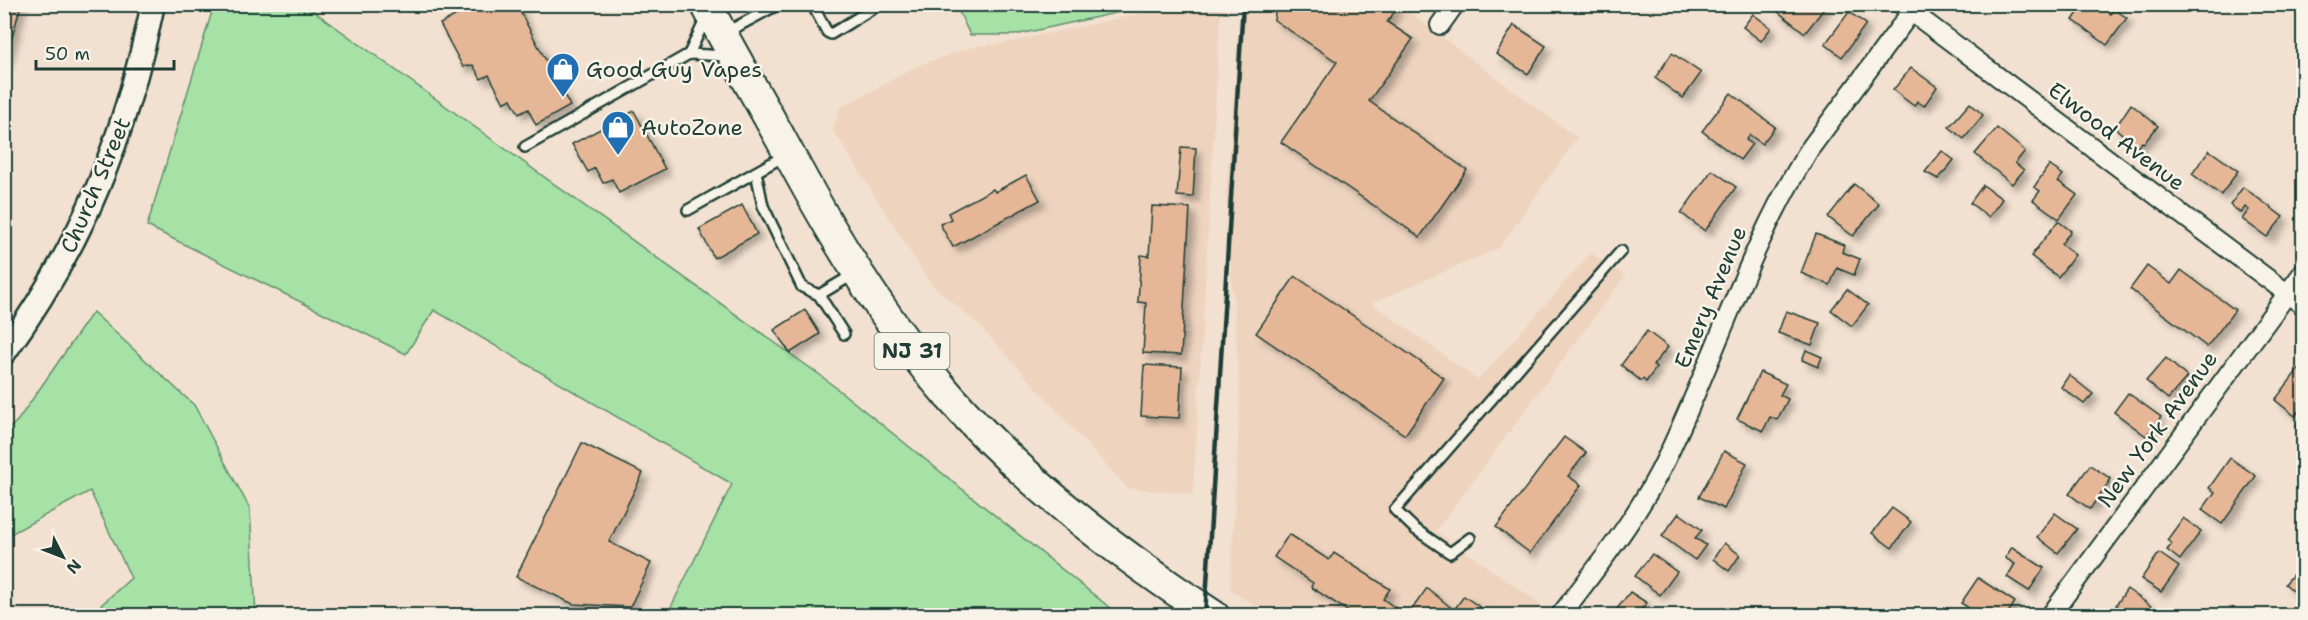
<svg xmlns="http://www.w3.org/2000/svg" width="2308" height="620" font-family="'Shantell Sans',sans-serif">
<defs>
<filter id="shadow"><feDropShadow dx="5.5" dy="5.5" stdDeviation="3" flood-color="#0004"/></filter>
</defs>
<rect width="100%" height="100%" fill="#f2e1d0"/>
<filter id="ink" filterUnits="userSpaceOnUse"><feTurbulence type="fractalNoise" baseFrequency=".0167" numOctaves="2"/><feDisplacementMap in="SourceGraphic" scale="12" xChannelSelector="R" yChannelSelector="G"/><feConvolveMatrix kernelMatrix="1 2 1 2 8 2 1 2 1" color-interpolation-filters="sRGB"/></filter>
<g filter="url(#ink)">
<g fill="#eed4bf">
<path d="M1179,5h42l-28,489 -66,-6 -149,-164 -48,-41 -97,-153 7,-22 79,-43 53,-18 37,-5z"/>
<path d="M1241,5h158l178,133 -78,110 -127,55 106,77 113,-127 34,23 -189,255 105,73 -9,11h-264l-38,-26 10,-189 -14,-205z"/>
</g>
<g fill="#a6e1a6" stroke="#628f6d" stroke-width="1.5">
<path d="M214,5h91l515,370 299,240h-452l65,-131 -298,-174 -28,44 -259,-128z"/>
<path d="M956,5h196l-137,30h-45z"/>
<path d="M93,312l101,93 56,104 6,106h-166l41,-37 -41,-87 -85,46v-104l13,-13z"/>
</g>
<g fill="#e6b797" stroke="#1f3d34" stroke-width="1.5" filter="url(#shadow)">
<path d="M4,4h17l-17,64z"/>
<path d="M476,4h40l54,102 -34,19 -8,-16 -9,5 -8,-15 -7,4 -15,-28 -8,4 -8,-14 -10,2 -23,-43z"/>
<path d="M1276,4h112l8,6 -9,12 26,17 -44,62 98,69 -47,67 -139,-95 56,-80 -63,-42z"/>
<path d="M1782,4h44l1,1 -22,28 -28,-22z"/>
<path d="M2084,4h15l12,10 3,-5 13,9 -20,27 -34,-25z"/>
<path d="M1849,12l17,12 -24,33 -17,-13z"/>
<path d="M1753,14l18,14 -10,13 -18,-14z"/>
<path d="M1514,25l32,21 -18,28 -32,-20z"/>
<path d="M1672,53l29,20 -18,25 -28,-20z"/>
<path d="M1911,68l26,19 -13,19 -7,-5 -3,5 -21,-16z"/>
<path d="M1731,93l44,34 -13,17 -12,-9 -4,5 6,4 -12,16 -38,-29z"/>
<path d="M1970,103l13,12 -19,24 -15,-12z"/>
<path d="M2131,104l27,22 -14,17 -2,-1 -4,5 -23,-19z"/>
<path d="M634,111l31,58 -46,24 -7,-14 -9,4 -8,-15 -7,4 -16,-28z"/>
<path d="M1997,128l28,23 -10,12 9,7 -12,14 -37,-30z"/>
<path d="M1181,147l15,1 -3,49 -16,-1z"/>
<path d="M2209,150l29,21 -17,24 -29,-21z"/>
<path d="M1942,151l12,9 -16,19 -13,-7z"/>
<path d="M2049,165l14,10 -5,6 19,14 -18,24 -26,-19 7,-9 -6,-4z"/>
<path d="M1712,170l24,17 -31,44 -24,-18z"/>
<path d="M1026,175l14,25 -87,47 -13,-23 11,-5 -3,-6 45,-24 2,3z"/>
<path d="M1854,184l25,20 -26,32 -25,-19z"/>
<path d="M1983,185l19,14 -13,18 -19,-14z"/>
<path d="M2243,187l40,30 -16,20 -25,-18 7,-9 -4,-3 -4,6 -11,-8z"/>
<path d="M742,205l15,29 -43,24 -15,-29z"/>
<path d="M1152,206l38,2 -9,147 -38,-2 3,-50 -8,-1 3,-47 8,1z"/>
<path d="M2058,221l13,10 -10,13 14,11 -17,22 -27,-21z"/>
<path d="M1816,234l28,11 -2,7 18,7 -6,16 -17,-7 -7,17 -29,-12z"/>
<path d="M2147,266l24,18 10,-14 54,40 -28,37 -77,-58z"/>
<path d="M1295,276l149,102 -39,57 -149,-102z"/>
<path d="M1847,289l21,16 -16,21 -21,-16z"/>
<path d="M805,310l15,24 -30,19 -16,-23z"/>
<path d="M1786,311l34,12 -8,22 -34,-12z"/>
<path d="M1647,331l21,16 -15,18 3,3 -10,14 -3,-3 -2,2 -20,-16z"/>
<path d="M1806,350l16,7 -4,10 -16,-7z"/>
<path d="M2166,358l21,19 -19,22 -22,-18z"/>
<path d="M1144,365l38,2 -3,51 -38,-2z"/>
<path d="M2300,367l4,3v41l-4,-2 -5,7 -20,-16z"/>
<path d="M1760,372l26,12 -6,11 8,4 -11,21 -7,-3 -7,14 -26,-12z"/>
<path d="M2069,375l24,19 -9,10 -23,-17z"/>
<path d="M2128,393l33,24 -15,19 -32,-24z"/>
<path d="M2304,416v15l-8,-5z"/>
<path d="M1564,437l22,16 -18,23 13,9 -51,68 -34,-26z"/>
<path d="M582,443l61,30 -34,69 42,21 -21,44 -57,-3 -57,-27z"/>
<path d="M1724,451l23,12 -23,46 -25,-12z"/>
<path d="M2230,458l26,18 -34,48 -20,-14 13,-18 -6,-4z"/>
<path d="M2090,465l21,14 -21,30 -21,-15z"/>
<path d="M1892,508l19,14 -19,26 -20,-15z"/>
<path d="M1679,513l23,17 -7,8 11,7 -11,15 -33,-24z"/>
<path d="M2055,513l22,16 -19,24 -21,-16z"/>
<path d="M2183,518l18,13 -21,29 -13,-10 5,-6 -5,-4z"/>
<path d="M1289,534l40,26 5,-7 56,36 -7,10 24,17h-52l-44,-29 2,-4 -39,-26z"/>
<path d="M1724,543l16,12 -11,16 -16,-12z"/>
<path d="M2012,547l32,21 -15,23 -22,-14 8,-13 -10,-6z"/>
<path d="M2159,553l20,14 -18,25 -20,-13z"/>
<path d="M1652,554l25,18 -17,23 -25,-19z"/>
<path d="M2296,571l8,7v18l-2,2 -17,-14z"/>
<path d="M1978,578l37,24 -9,14h-25l-20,-13z"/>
<path d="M1427,588l27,22 10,-14 21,15 -3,5h-75z"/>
<path d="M2127,589l34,24 -1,3h-30l-14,-11z"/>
<path d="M1630,592l17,11 -12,13h-11l-8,-6z"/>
</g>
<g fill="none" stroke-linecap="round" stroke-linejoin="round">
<defs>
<g id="service">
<path d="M812,4l15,28 4,2 49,-30"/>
<path d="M725,33l54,-29"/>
<path d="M689,54l39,2"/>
<path d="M525,147l164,-93 17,-36"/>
<path d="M756,172l7,34 39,81 17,8"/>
<path d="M688,210l98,-55"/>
<path d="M844,334l-25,-39 35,-21"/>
<path d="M1470,538l-20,15 -35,-24 -20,-19 226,-259"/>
</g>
<g id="minor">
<path d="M1901,4l403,302"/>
<path d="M1440,25l15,-21"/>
<path d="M1560,616c38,-50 80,-102 107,-159 49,-102 82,-211 142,-307l108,-146"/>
<path d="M2050,616l254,-345"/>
</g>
<path id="tertiary" d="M4,353c80,-111 121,-216 149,-349"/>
<path id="trunk" d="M706,4c24,47 52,93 77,139 48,90 99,176 166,253 76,87 169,158 265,220"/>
</defs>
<use href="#service" stroke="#1f3d34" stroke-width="14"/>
<use href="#minor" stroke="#1f3d34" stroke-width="22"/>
<use href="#tertiary" stroke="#1f3d34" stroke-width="27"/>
<use href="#trunk" stroke="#1f3d34" stroke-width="34"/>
<use href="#service" stroke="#f7f3e8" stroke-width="9"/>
<use href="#minor" stroke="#f7f3e8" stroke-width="18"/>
<use href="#tertiary" stroke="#f7f3e8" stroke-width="22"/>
<use href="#trunk" stroke="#f7f3e8" stroke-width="30"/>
<path stroke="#1f3d34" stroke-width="4.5" d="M1205,616l38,-612"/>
</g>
</g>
<defs>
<symbol id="shop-pin" viewBox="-11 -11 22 30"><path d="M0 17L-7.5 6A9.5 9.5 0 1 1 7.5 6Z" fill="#1f6fb2" stroke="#f7f3e8"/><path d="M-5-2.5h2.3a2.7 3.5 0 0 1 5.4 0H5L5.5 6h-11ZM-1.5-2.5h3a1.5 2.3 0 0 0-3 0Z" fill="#fff"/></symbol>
</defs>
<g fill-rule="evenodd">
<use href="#shop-pin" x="544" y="50" width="38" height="52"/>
<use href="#shop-pin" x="599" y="108" width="38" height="52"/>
</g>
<g text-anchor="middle" stroke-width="5" stroke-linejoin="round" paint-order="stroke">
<rect fill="#f7f3e8" stroke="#60746a" stroke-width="1.5" x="874.5" y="333" width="75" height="36" rx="4.5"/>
<g font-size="21" font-weight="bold" fill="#1f3d34">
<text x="912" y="358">NJ 31</text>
</g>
<g font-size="22" fill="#1f3d34" stroke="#f7f3e8" text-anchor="start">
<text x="586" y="77">Good Guy Vapes</text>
<text x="641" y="135">AutoZone</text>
</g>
<g font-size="22" fill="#1f3d34" stroke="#f7f3e8">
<text transform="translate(2117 136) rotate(37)" y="8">Elwood Avenue</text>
<text transform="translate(95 185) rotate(-67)" y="8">Church Street</text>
<text transform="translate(1710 297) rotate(-67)" y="8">Emery Avenue</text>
<text transform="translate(2157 429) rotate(-54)" y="8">New York Avenue</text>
</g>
</g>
<rect width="2308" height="620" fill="none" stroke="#f7f3e8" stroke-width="24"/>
<rect x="12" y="12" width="2284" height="596" fill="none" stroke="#1f3d34" stroke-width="2" filter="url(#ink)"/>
<g transform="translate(63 557) rotate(132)" stroke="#f7f3e8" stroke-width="4.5" paint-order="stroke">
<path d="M0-4.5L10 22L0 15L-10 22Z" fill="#1f3d34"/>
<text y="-9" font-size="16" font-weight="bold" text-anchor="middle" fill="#1f3d34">N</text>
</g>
<path d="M36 60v9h138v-9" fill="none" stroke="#1f3d34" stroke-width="3"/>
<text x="45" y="60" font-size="18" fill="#1f3d34" stroke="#f7f3e8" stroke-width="4.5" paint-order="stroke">50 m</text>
</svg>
